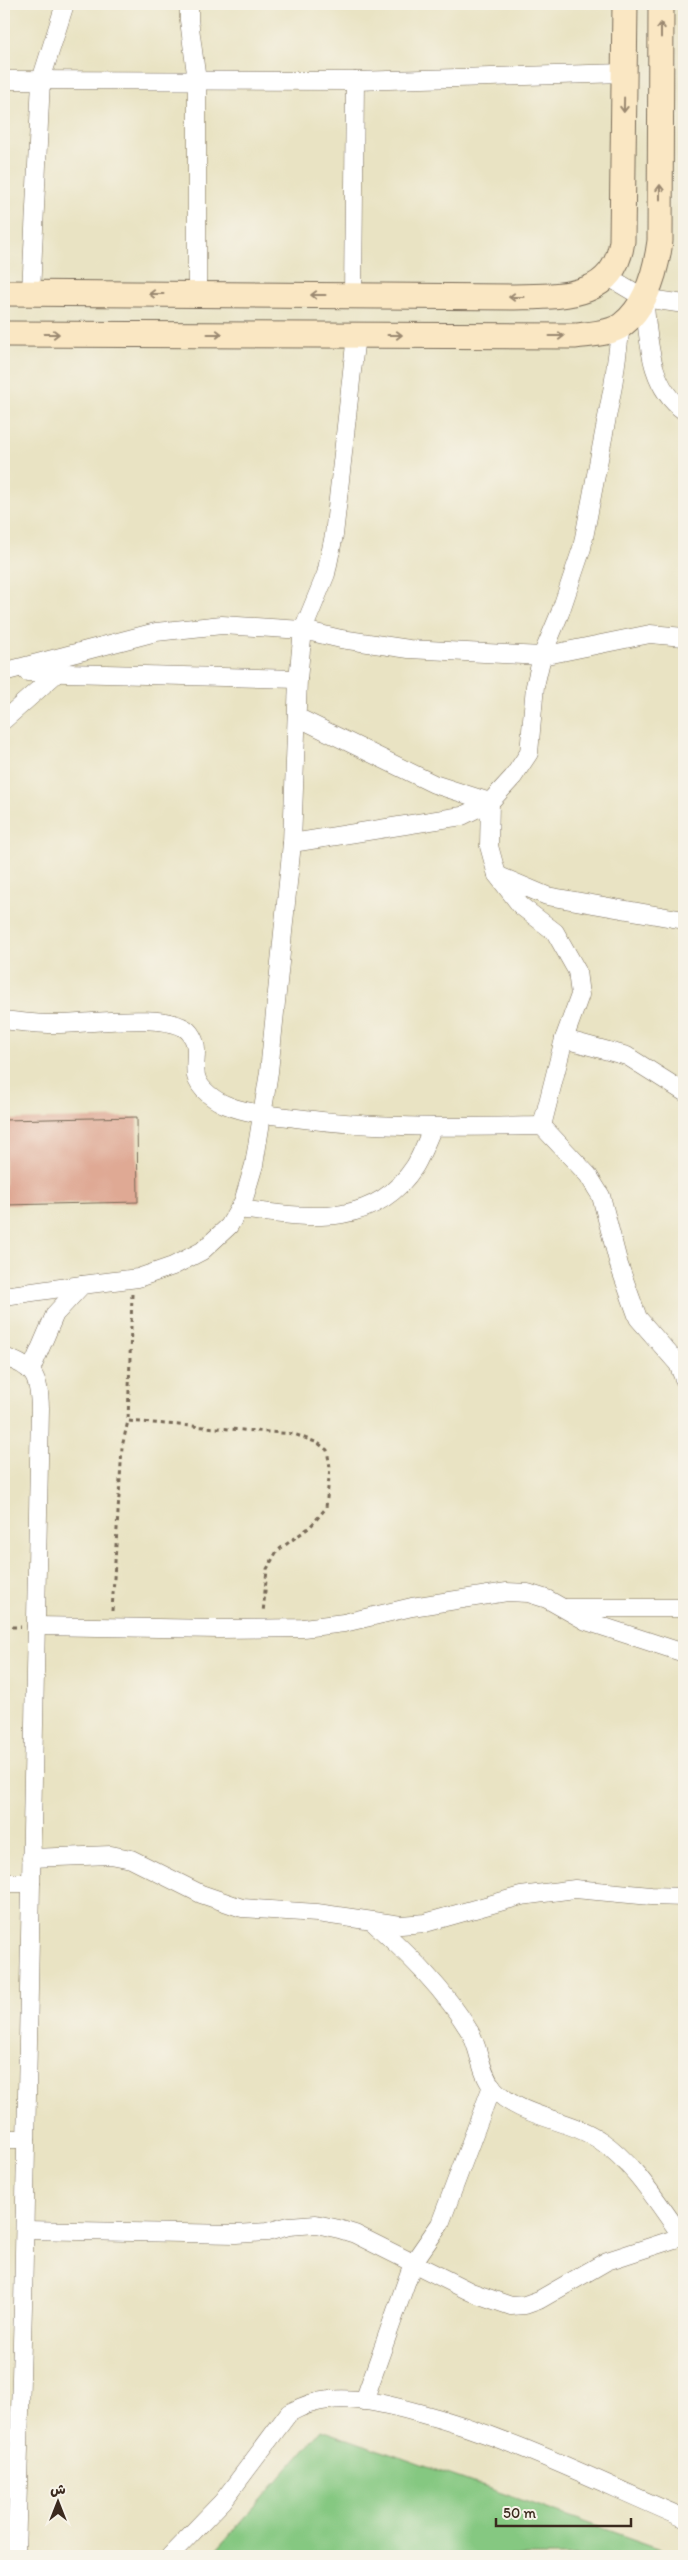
<svg xmlns="http://www.w3.org/2000/svg" width="688" height="2560" font-family="Itim,'Playpen Sans Arabic',sans-serif">
<rect width="100%" height="100%" fill="#f7f3e8"/>
<filter id="ink" filterUnits="userSpaceOnUse"><feTurbulence type="fractalNoise" baseFrequency=".02" numOctaves="2"/><feDisplacementMap in="SourceGraphic" scale="10" xChannelSelector="R" yChannelSelector="G"/><feConvolveMatrix kernelMatrix="1 2 1 2 8 2 1 2 1" color-interpolation-filters="sRGB"/></filter>
<filter id="wash" filterUnits="userSpaceOnUse"><feTurbulence type="fractalNoise" baseFrequency=".0096" numOctaves="4" result="noise"/><feDisplacementMap in="SourceGraphic" scale="20" xChannelSelector="R" yChannelSelector="G"/><feGaussianBlur stdDeviation="1.12" result="paint"/><feColorMatrix in="noise" values="0 0 0 0 0 0 0 0 0 0 0 0 0 0 0 0 0 1.4 0 .05"/><feComposite in="paint" operator="in"/></filter>
<g filter="url(#wash)">
<rect width="100%" height="100%" fill="#e9e3c3"/>
<path fill="#85c881" stroke="#607950" d="M322,2430l359,126h-470z"/>
<g id="blocks">
<path fill="#dfa994" d="M137,1117l1,85 -133,3 -1,-85z"/>
</g>
</g>
<g filter="url(#ink)">
<use href="#blocks" fill-opacity="0" stroke="#786b58" stroke-width="1"/>
<g fill="none" stroke-linecap="round" stroke-linejoin="round">
<defs>
<g id="street">
<path d="M189,4v16l8,61v213"/>
<path d="M4,80l351,1 269,-8"/>
<path d="M607,276l37,22c5,41 4,87 40,113"/>
<path d="M31,293l10,-213 24,-76"/>
<path d="M353,296l2,-215"/>
<path d="M644,298l40,6"/>
<path d="M7,671l149,-39 66,-7 81,5 38,9 68,10 133,7 108,-22 34,3"/>
<path d="M27,672l271,7"/>
<path d="M297,717l137,67 56,18 -1,44 8,29 24,31 34,26 22,39 3,24 -16,44 -22,87"/>
<path d="M4,720l53,-47"/>
<path d="M292,843l170,-27 28,-14 23,-25 16,-24 6,-67 7,-30 18,-43 22,-65 31,-162 8,-60"/>
<path d="M497,875l50,21 137,24"/>
<path d="M4,1020c16,2 33,4 49,4 28,1 119,-14 137,9 11,15 3,27 6,43 3,14 21,26 33,30 20,8 45,9 67,12 82,11 163,9 246,8l46,49 13,21 18,69 19,53 40,46 6,15"/>
<path d="M564,1039l63,17 57,36"/>
<path d="M239,1209c65,8 134,22 176,-43 7,-12 12,-26 18,-39"/>
<path d="M4,1296l78,-11"/>
<path d="M4,1357c31,10 35,20 36,51l-17,898 -7,250"/>
<path d="M31,1370l24,-56 27,-29 56,-7 35,-12 29,-15 27,-25 14,-24 11,-37 15,-93 23,-229 6,-164 5,-49 23,-56 8,-39 22,-200"/>
<path d="M566,1608h118"/>
<path d="M36,1626l183,3 84,-1 41,-5 68,-16 95,-15 21,1 19,6 39,22 98,32"/>
<path d="M31,1858l80,-3 20,4 70,35 41,14 75,5 84,12 24,-2 96,-27 54,-7 76,7 33,1"/>
<path d="M4,1883h27"/>
<path d="M373,1922c36,33 72,68 97,110 10,17 10,41 23,56 27,30 75,30 108,53 34,23 57,63 81,95"/>
<path d="M4,2139h22"/>
<path d="M25,2230l211,4 31,-2 22,-6 27,-2 23,5 16,5 116,58 40,14 14,-1 14,-5 68,-39 77,-25"/>
<path d="M364,2401l49,-138 27,-39 52,-138"/>
<path d="M170,2556l53,-55 66,-88c13,-7 25,-12 40,-13 30,-3 61,5 90,13 92,24 178,68 265,105"/>
</g>
<g id="secondary">
<path d="M4,293l510,4c47,-1 100,3 108,-56l3,-237"/>
<path d="M4,334l572,2c14,-2 34,-2 46,-11 25,-19 34,-54 38,-84l1,-237"/>
</g>
</defs>
<use href="#street" stroke="#786b58" stroke-width="19"/>
<use href="#secondary" stroke="#786b58" stroke-width="27"/>
<g stroke="#786b58" stroke-width="3" stroke-dasharray="4 4" stroke-linecap="butt">
<path d="M132,1294l-4,127 166,13 24,9 9,7 3,17 -4,41 -16,19 -33,24 -10,18 -4,44"/>
<path d="M112,1611l10,-164 6,-26"/>
<path d="M4,1627h17"/>
</g>
<use href="#street" stroke="#fff" stroke-width="18"/>
<use href="#secondary" stroke="#fae7c3" stroke-width="25"/>
</g>
<defs><path id="oneway-shaft" d="M-6 0H5M1.5-3L5.5 0L1.5 3" fill="none" stroke-width="1.6" stroke-linecap="round" stroke-linejoin="round" transform="scale(1.25)"/></defs>
<g stroke="#9a8870">
<use href="#oneway-shaft" transform="translate(661 30) rotate(-90)"/>
<use href="#oneway-shaft" transform="translate(624 105) rotate(91)"/>
<use href="#oneway-shaft" transform="translate(660 192) rotate(-90)"/>
<use href="#oneway-shaft" transform="translate(156 294) rotate(-180)"/>
<use href="#oneway-shaft" transform="translate(318 295) rotate(-180)"/>
<use href="#oneway-shaft" transform="translate(516 297) rotate(180)"/>
<use href="#oneway-shaft" transform="translate(52 334)"/>
<use href="#oneway-shaft" transform="translate(215 334)"/>
<use href="#oneway-shaft" transform="translate(395 335)"/>
<use href="#oneway-shaft" transform="translate(557 336)"/>
</g>
</g>
<rect width="688" height="2560" fill="none" stroke="#f7f3e8" stroke-width="20"/>
<g transform="translate(58 2502)" stroke="#f7f3e8" stroke-width="4" paint-order="stroke">
<path d="M0-4L9 19L0 12L-9 19Z" fill="#3b2a1e"/>
<text y="-8" font-size="14" font-weight="bold" text-anchor="middle" fill="#3b2a1e">ش</text>
</g>
<path d="M496 2518v8h135v-8" fill="none" stroke="#3b2a1e" stroke-width="2.5"/>
<text x="503" y="2518" font-size="15" fill="#3b2a1e" stroke="#f7f3e8" stroke-width="4" paint-order="stroke">50 m</text>
</svg>
